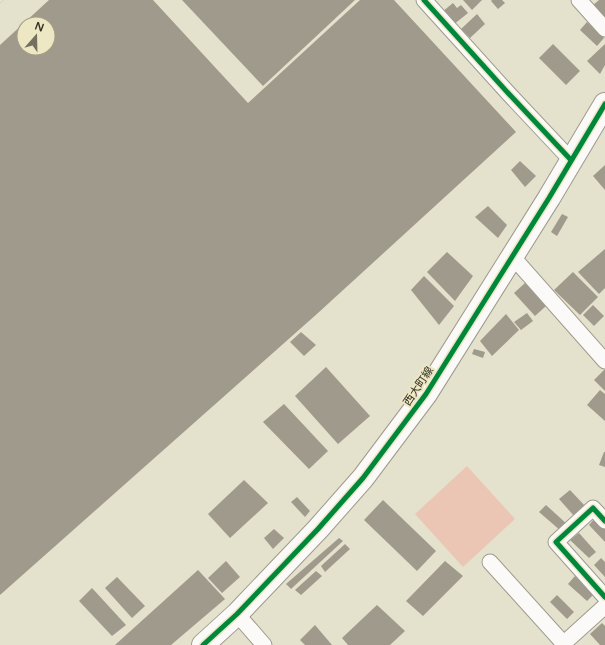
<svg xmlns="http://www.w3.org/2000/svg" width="605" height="645" font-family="'Varela Round','Noto Sans JP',sans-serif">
<rect width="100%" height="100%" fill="#e4e1cd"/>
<path fill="#ebc6b5" d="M467,466l48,53 -52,48 -48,-53z"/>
<g fill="#a09a8c" fill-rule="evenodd">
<path d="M49,0h104l95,103 112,-103h34l122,132 -198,181 -318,282v-550zM24,24h24v24h-24z"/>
<path d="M182,0h173l-92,86z"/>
<path d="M463,0h19l-10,10z"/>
<path d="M492,0h10l3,3 -7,6 -7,-8z"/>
<path d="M599,0h6v21l-13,-15z"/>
<path d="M453,3l4,5 4,-3 7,8 -15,12 -11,-13z"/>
<path d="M477,14l8,10 -15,14 -9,-9z"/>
<path d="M587,22l17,16 -7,8 -17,-16z"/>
<path d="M553,44l27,27 -14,14 -27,-27z"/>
<path d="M605,44v21l-5,9 -13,-13z"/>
<path d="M520,161l16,15 -11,11 -14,-17z"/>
<path d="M605,165v25l-12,-14z"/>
<path d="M488,206l19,19 -9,13 -23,-21z"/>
<path d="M562,214l6,3 -11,19 -6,-4z"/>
<path d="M605,249v39l-6,6 -21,-22z"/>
<path d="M447,252l26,24 -18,25 -28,-29z"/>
<path d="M573,272l25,25 -18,18 -26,-25z"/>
<path d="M424,276l30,30 -15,19 -28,-35z"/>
<path d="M525,283l21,23 -11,10 -21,-23z"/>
<path d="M593,305l11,11 -10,10 -11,-11z"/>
<path d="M527,313l6,8 -12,9 -7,-8z"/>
<path d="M506,314l13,16 -27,26 -12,-15z"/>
<path d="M301,332l15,13 -12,11 -14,-14z"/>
<path d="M474,349l11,3 -2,6 -11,-4z"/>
<path d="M326,367l44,49 -32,28 -43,-48z"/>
<path d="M605,369v22l-11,-11z"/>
<path d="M600,390l5,4v27l-18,-16z"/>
<path d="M284,404l44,47 -19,18 -46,-47z"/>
<path d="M604,452h1v15l-6,-2z"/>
<path d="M244,480l24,23 -38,35 -22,-24z"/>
<path d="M570,490l16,17 -11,10 -16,-18z"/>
<path d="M297,497l13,14 -5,6 -14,-15z"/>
<path d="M383,500l53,51 -19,20 -53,-51z"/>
<path d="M546,505l22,20 -7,6 -22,-19z"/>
<path d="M595,518l10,10v14l-16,-17z"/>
<path d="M274,529l10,9 -11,11 -9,-11z"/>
<path d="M579,533l17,19 -7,6 -19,-18z"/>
<path d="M339,538l4,3 -52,48 -5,-5z"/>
<path d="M345,544l5,5 -25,23 -4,-6z"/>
<path d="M601,558l4,4v15l-11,-12z"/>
<path d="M226,561l14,16 -18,16 -14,-15z"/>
<path d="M445,561l18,15 -40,40 -17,-15z"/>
<path d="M198,570l27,29 -54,46h-56z"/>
<path d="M316,571l6,5 -21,19 -6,-5z"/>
<path d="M575,576l19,18 -7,7 -19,-17z"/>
<path d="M117,577l28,29 -13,12 -27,-30z"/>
<path d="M92,588l34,37 -14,11 -33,-35z"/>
<path d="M557,595l17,17 -7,7 -17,-17z"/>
<path d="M377,605l28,26 -15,14h-42l-6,-7z"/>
<path d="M602,623l3,3v19h-5l-10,-11z"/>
<path d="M315,625l17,20h-27l-5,-5z"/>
</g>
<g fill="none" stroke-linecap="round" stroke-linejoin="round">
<defs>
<g id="street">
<path d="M424,0l85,94 62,66"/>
<path d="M579,0l26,29"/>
<path d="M512,256l93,105"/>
<path d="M605,521l-12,-13 -37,34 49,55"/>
<path d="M490,562l75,83"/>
<path d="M237,614l27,31"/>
<path d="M562,645l43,-39"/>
</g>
<path id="secondary" d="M203,645l34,-31 81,-85 45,-51 63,-84 123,-196 56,-94"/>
</defs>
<use href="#street" stroke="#9e9b8c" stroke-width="17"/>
<use href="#secondary" stroke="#9e9b8c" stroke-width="24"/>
<use href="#street" stroke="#fbfaf8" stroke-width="15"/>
<use href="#secondary" stroke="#fbfaf8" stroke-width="22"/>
<defs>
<path id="rail" d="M0,1l1,-1"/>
</defs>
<use href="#rail" stroke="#d6d4cf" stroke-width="4.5"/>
<use href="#rail" stroke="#ede7c4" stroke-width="3" stroke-dasharray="9" stroke-linecap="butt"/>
<defs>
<g id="cycleway">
<path d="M424,0l85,94 62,66"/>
<path d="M605,521l-12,-13 -37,34 49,55"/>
<path d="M203,645l34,-31 81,-85 45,-51 63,-84 123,-196 56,-94"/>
</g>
</defs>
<use href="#cycleway" stroke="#ede7c4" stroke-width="8"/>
<use href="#cycleway" stroke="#00873e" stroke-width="5"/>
</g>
<g text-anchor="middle" stroke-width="4" stroke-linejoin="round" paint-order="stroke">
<g font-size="11" fill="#363326" stroke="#ede7c4">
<text transform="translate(418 386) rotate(-56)" y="4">西大町線</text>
</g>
</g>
<g transform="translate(36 36) rotate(20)"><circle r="19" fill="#ede7c4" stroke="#a49f85"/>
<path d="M0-3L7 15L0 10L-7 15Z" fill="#737060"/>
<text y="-6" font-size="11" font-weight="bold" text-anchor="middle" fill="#363326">N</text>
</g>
</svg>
